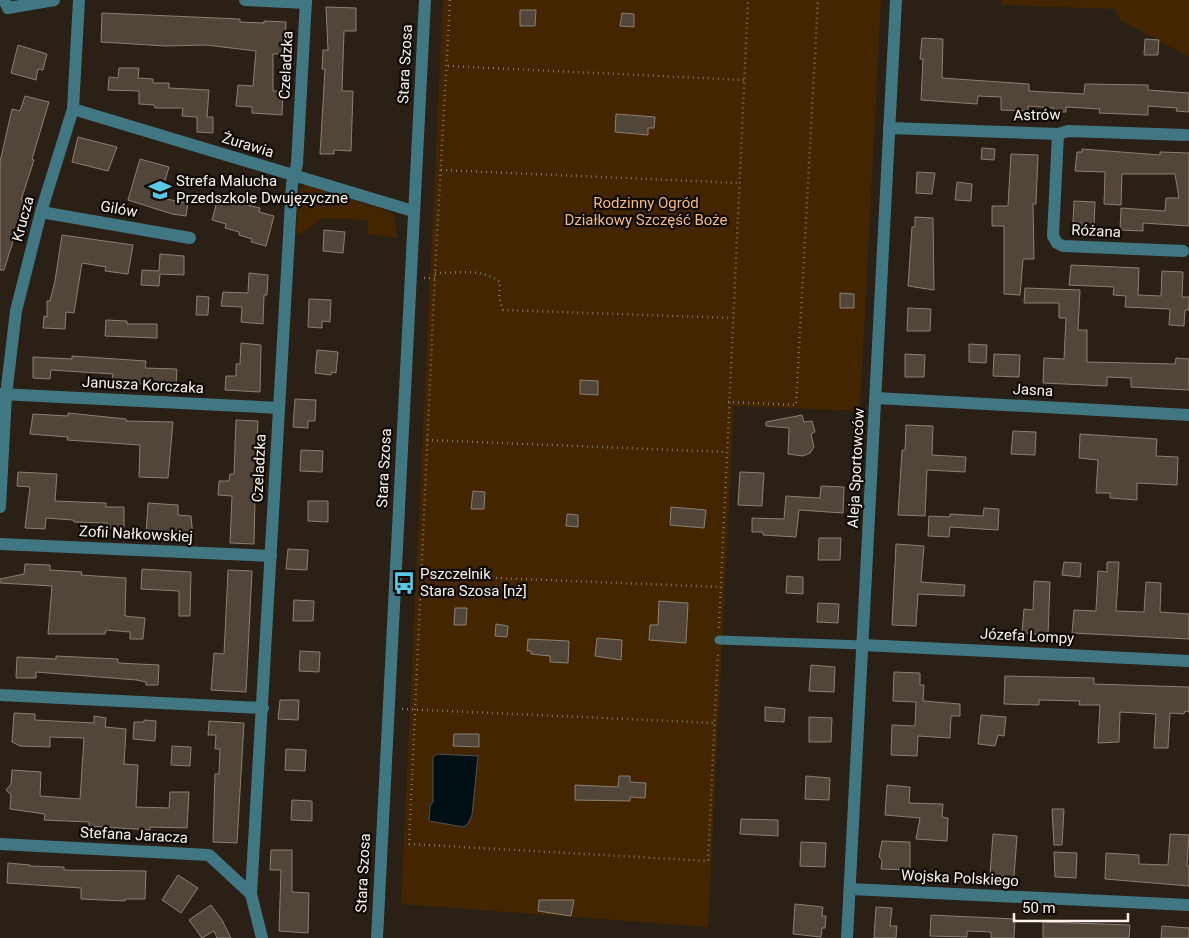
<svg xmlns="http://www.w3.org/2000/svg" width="1189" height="938" font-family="Roboto,sans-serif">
<rect width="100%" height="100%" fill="#2b2016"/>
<g fill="#432600">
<path d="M443,0h438l-21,411 -126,-5 -26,521 -307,-23z"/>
<path d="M1002,0h187v57l-69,-37 -5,-11 -113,-4z"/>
<path d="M305,185l80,25 9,5 3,23 -29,-4v-14l-44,-2 -24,16 -4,-1 3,-43z"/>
</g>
<path fill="#000f14" stroke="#4b5455" d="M437,754l41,2 -6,59 -3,7 -5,5 -35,-6 1,-15 3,-4v-45z"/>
<g fill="#52463b" stroke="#8c7f72">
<path d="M326,7l30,1v23h-12l-2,60h11l-2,60 -17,-1v4h-14l5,-85h-3l1,-19h5z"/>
<path d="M520,10h16l-1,16h-15z"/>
<path d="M102,13l138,6v3l24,1v-2l22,1 -1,32h-12v37h10l-1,24 -30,-2v-6l-16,-1 2,-21 15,1 3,-35 -50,-6 -41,1 -64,-4z"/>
<path d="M622,13l12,1v13l-14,-1z"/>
<path d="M922,38l21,1 -1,39 87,6v7l55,3 1,-10 63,1v5l41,3v19l-13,-1 1,-3 -29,-2v9l-49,-2 1,-4 -34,-2v5h-12v-4l-26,-2v5l-27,-1v-13l-23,-1 -1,8 -56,-4 2,-41h-3z"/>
<path d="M1145,39l14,1 -1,15h-14z"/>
<path d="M18,45l29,9 -4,16 -5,-1 -2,11 -25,-7z"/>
<path d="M119,68h20l-1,10 15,1v4h16v5l40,2 -2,27h6v16l-16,-1v-15l-15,-1 1,-8h-28l-1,-3 -15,-1v-13l-31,-1 1,-13 9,1z"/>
<path d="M25,96l24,6 -17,57 2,1 -13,40h2l-7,32 -12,38h-4v-108l12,-53 8,2z"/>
<path d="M616,114l39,3 -1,11h-6v7l-33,-3z"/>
<path d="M78,137l39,10 -9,24 -36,-9z"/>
<path d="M982,148l13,1 -1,11 -13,-1z"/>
<path d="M1082,149l78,6v-3l29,1v73l-46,-3v8l-23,-1 1,-22 44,3 1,-13h13l-4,-24h-53l-1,31 -17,-1 1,-32 -30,-1 2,-19h5z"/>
<path d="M1011,154l27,1 -2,49h-3l1,55h-11l-3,36 -16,-1v-68h-12v-20h16z"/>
<path d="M140,159l29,8 -9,31 28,5 -2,13 -14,-2 -44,-14z"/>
<path d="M917,172l18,1 -3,21 -16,-1z"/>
<path d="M957,182l15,2 -1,17 -16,-1z"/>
<path d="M219,194l29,8 -1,3 13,3 -1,4 15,4 -8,30 -15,-4 1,-3 -13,-4v-3l-14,-4 1,-4 -14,-4z"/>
<path d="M1074,201l21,1 -1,26h-13v-5l-8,-1z"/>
<path d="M915,217l18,1 1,72 -26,-4 4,-59h3z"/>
<path d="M324,230l21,2 -2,21 -20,-2z"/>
<path d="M62,235l71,10 -5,29 -23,-3 1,-4 -24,-4 -8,50 -8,-1 -1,17 -22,-1 1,-12 3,1v-16h3l5,-20z"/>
<path d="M160,254l24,2v19l-24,-1 -1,12 -18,-1 1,-15 17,1z"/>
<path d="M1071,265l68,3 -1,27 23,1 1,-25 21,1 -1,25h7v13h-4l-1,16 -15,-1 1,-16 -45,-2 1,-11 -13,-1 1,-8 -45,-2z"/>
<path d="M249,273l19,2 -1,20h-3l-1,29 -22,-2 1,-15 -21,-1 2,-14 25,1z"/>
<path d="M1025,288l55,2 -2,40h9v32l88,2 1,-6 13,1v31l-58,-3v-9l-24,-1v9l-64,-3 1,-25 20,1 2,-41h-7v-15h-35z"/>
<path d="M840,293l14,1v14h-14z"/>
<path d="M197,296l12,1 -1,18h-12z"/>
<path d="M309,299l22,1 -1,22 -8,-1v7l-14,-1z"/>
<path d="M908,308l23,1 -1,22h-23z"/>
<path d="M106,320l21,1v3h30v14l-52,-2z"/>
<path d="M241,343l20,2 -1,47 -35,-2 1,-14h10v-12h4z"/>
<path d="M969,344l18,1 -1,18 -17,-1z"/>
<path d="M317,350l21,2 -2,21 -4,-1 -1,3 -16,-2z"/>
<path d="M905,354l20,1 -1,22h-19z"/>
<path d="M994,354l26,1 -1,22 -26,-1z"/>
<path d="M72,356l74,5 -1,7 32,1 -1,17 -64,-4 1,-8 -62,-4 -1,9 -17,-1v-21l39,2z"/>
<path d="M580,380l18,1v14l-18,-1z"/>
<path d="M295,399l21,1 -1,21h-7v7l-15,-1z"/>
<path d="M68,413l58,6v2l47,1 -5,56 -29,-1 1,-32 -73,-5 1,-3 -38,-3 3,-20 35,2z"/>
<path d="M802,415l2,7 8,-1 3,11 -4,2 3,13 -4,6 -7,3 -15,-2 1,-26 -23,-2v-4z"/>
<path d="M236,420l22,1 -2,46 3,1 -1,31h-3l-1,45 -24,-1 2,-47 -14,-1 1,-14h10l1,-7h4z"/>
<path d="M906,425l27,1 -1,29 34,2 -1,15 -38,-2 -2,46 -27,-1 4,-65h3z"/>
<path d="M1013,431l23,1 -1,23 -24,-1z"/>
<path d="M1080,434l77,5 -1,17 22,1 -1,28 -40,-2v17l-27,-2v-5h-14l2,-33 -19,-2z"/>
<path d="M301,450l22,1 -1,21 -22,-1z"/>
<path d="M18,472l39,2 -2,27 51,2v4h18v21h-17v-5l-33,-1 -1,-2 -27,-2 -1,11 -20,-1 5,-41 -13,-1z"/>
<path d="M740,472l24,1 -2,33 -24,-1z"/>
<path d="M821,486l23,1 -1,26 -44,-3 -3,27 -33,-2v-3h-11v-14l32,1 2,-23 34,2z"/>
<path d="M473,491l12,1 -1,17h-13z"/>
<path d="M308,501h20v21l-20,-1z"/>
<path d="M148,503l30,2v10l13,1 2,21 -47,-3z"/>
<path d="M671,507l35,3 -2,18 -34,-3z"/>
<path d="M984,508l15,1 -1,21 -48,-3 -1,10 -21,-1 1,-20 21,1v-3l33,2z"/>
<path d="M567,514l11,1v12l-12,-1z"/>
<path d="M819,538h22l-1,22h-22z"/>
<path d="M896,544l28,2 -3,36 44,3 -1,11 -46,-2 -2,32 -24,-1z"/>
<path d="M288,549l20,1 -1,20 -21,-1z"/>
<path d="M1064,562l17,1 -1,14 -18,-2z"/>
<path d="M1107,562h12l-3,49 28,1 2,-30 15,1 -1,29 29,2v25l-117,-6 2,-23 22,1 2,-40 9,1z"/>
<path d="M25,564l25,1v5l32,2 -1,3 45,3 -1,38 20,2 -2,21h-13v-7l-24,-2 -1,4h-57l4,-48 -52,-3v-4l24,-5z"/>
<path d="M142,569l49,3 -1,44h-11v-25l-38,-2z"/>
<path d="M228,570l24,1 -6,121 -35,-2 3,-37 10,1z"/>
<path d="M787,576l16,1v17l-17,-1z"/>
<path d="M1034,581l16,1 -2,53 -26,-2 2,-24 9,1z"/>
<path d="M294,600l20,1 -1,20h-20z"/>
<path d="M659,601l29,2 -2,40 -37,-3 1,-15h8z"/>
<path d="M818,603l21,1 -1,19 -21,-1z"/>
<path d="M455,608h12l-1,17h-12z"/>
<path d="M496,624l12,2 -1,11 -12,-1z"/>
<path d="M597,638l25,2 -1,20 -26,-4z"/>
<path d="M528,639l41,2 -1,22 -18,-1v-6l-19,-2v-3h-4z"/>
<path d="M300,651l20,1 -1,20 -20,-1z"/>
<path d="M56,656l62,3v4l41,2 -1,20h-12v-3l-9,-2 -101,-8v6h-20l1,-21 39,2z"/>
<path d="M811,665l24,2 -1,25 -25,-1z"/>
<path d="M894,672l26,1v12h4l-1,16 37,3v12h-9l-1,22 -32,-2 -1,20 -26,-1 1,-30 23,1 1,-24 -23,-1z"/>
<path d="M1005,676l89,2v6l95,3v25l-4,-1 -1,3 -14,-1 -2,35h-14l2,-34 -36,-2 -1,30 -21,1 2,-38h-21l1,-4 -41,-1v5l-35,-1z"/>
<path d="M280,700h19l-1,20 -20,-1z"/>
<path d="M765,707l20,2 -1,13 -19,-1z"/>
<path d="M14,713l21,1v6l59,3v-7l12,2 -1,9 21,2 -2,35 14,1 -2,42 33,1 1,-16h19l-2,36 -37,-1v3l-61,-4v-4l-45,-2 1,-6 -35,-5 1,-14 -5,-5 5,-6 1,-14 29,2 -1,24 40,3 4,-61 -34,-1v10l-30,-1 -8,-4z"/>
<path d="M981,715l25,2 -2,19 -6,-1 -3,11 -17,-2z"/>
<path d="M809,717l23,1 -1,24h-22z"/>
<path d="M144,720l12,1 -1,20 -22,-2 1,-17h10z"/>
<path d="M209,721l35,2 -7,120 -24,-1 2,-68h4l1,-25h-5l1,-14h-8z"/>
<path d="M454,734h25v13l-26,-1z"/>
<path d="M172,746l19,1 -1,19 -19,-1z"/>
<path d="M286,749l20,1 -1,21 -20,-1z"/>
<path d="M619,776h11v6l16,1 -1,15 -15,-1v4l-55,-1v-15l43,2z"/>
<path d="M806,776l24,2 -1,22 -24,-1z"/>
<path d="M887,785l23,2 -1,16 34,1 -1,13 6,1 -1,23 -31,-2 4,-21 -35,-3z"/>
<path d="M292,800l20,1v20l-21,-1z"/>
<path d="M1052,809h12l-2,36h-8z"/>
<path d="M741,819l37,1v16l-38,-2z"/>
<path d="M993,834l24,2 -3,41 -24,-2z"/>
<path d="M1170,834l19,1 -2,31h2v20l-84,-7 1,-26 33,2v9l29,1z"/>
<path d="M882,841l28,1v28l-29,-1 1,-9 -3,-3z"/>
<path d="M801,842l25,1 -1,24 -25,-1z"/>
<path d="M271,850h21v42l17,1 -1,40 -29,-2 2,-61h-11z"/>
<path d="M1054,852l23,1 -1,25 -21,-1z"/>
<path d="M8,863l22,2v1l34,1v3l82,1 -1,28h-20v2l-44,-2v-11l-74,-5z"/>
<path d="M178,875l20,13 -17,25 -19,-13z"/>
<path d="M539,900h35l-3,16 -33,-5z"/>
<path d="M795,904l28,3 -1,9h4l-1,12h-3l-1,9 -28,-3z"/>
<path d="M211,905l11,15 9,18h-14l-3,-7 -12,7 -13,-18z"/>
<path d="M876,907l16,1 -2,18h7l-1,12h-22z"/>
<path d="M931,915l84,4 -1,19h-23v-6l-24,-1v6l-37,-1z"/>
<path d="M1043,922l87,3 -1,13h-86z"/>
<path d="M1162,926l27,2v10h-28z"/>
</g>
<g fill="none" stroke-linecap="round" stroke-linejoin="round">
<g stroke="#7f766d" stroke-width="2.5" stroke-dasharray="1 4" stroke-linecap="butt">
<path d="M450,0l-15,273 -26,571 299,17 10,-210"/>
<path d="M448,66l296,14"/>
<path d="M441,170l298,13"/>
<path d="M435,273c22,0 47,-5 65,9l-1,16 4,12 229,8"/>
<path d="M424,278h11"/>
<path d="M728,402l68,3 22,-405"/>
<path d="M427,440l298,12"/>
<path d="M421,575l300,12"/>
<path d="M719,628l29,-628"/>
<path d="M402,709l313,14"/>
</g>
<path stroke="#417683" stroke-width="9" d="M719,640l144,5"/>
<g stroke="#417683" stroke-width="12">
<path d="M4,0l4,8 46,-8"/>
<path d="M245,0l61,3"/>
<path d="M73,109l340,102"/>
<path d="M889,128l169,6 10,-3 118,4"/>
<path d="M1058,134l-5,102 4,7 6,3 120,5"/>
<path d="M41,212l149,26"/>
<path d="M0,394l279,14"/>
<path d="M876,398l313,17"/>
<path d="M0,507l6,-112 10,-84 25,-99 32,-103 6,-109"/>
<path d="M0,544l271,12"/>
<path d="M863,645l326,16"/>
<path d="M0,695l263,13"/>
<path d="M0,844l209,11 42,39"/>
<path d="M850,889l339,16"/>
<path d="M262,938l-11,-44 41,-710 5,-20 9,-164"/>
<path d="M377,938l48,-938"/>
<path d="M847,938l49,-938"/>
</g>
</g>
<defs>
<symbol id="school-bare" viewBox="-9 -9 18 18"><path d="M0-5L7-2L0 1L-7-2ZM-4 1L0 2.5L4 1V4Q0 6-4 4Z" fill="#58c9e4" stroke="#100b07" stroke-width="2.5" paint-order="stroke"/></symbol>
<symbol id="bus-bare" viewBox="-9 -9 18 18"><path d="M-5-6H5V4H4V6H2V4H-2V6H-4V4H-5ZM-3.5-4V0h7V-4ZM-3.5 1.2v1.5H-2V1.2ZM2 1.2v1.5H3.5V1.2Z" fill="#58c9e4" stroke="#100b07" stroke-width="2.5" paint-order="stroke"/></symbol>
</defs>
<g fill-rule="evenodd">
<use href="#school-bare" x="144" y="174" width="32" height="32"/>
<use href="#bus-bare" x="388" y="567" width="32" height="32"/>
</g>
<g text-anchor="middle" stroke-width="4.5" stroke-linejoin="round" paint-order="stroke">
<g font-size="15" fill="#fbf4ed" stroke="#100b07">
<text transform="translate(405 64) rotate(-87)" y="5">Stara Szosa</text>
<text transform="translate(286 65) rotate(-87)" y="5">Czeladzka</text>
<text transform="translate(1037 115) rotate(-1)" y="5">Astrów</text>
<text transform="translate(248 145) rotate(17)" y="5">Żurawia</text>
<text transform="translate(119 209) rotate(10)" y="5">Gilów</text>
<text transform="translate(23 219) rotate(-75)" y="5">Krucza</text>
<text transform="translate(1096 231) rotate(3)" y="5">Różana</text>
<text transform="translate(143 385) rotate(3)" y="5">Janusza Korczaka</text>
<text transform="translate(1033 390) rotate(3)" y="5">Jasna</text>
<text transform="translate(259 468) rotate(-87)" y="5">Czeladzka</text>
<text transform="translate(384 468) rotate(-87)" y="5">Stara Szosa</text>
<text transform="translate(856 468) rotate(-87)" y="5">Aleja Sportowców</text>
<text transform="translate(136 534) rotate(3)" y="5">Zofii Nałkowskiej</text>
<text transform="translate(1027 636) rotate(3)" y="5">Józefa Lompy</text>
<text transform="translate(134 835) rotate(3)" y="5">Stefana Jaracza</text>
<text transform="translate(363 873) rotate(-87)" y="5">Stara Szosa</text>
<text transform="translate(960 878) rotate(3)" y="5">Wojska Polskiego</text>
</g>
<g font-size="15" fill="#fbf4ed" stroke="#100b07" text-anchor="start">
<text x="176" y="186">Strefa Malucha<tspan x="176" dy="17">Przedszkole Dwujęzyczne</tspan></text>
<text x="420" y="579">Pszczelnik<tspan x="420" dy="17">Stara Szosa [nż]</tspan></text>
</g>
<g font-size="15" fill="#f4b97d" stroke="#100b07">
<text x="646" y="208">Rodzinny Ogród<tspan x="646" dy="17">Działkowy Szczęść Boże</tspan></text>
</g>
</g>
<path d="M1014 913v8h114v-8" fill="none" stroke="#fbf4ed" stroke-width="2.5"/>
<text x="1022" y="913" font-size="15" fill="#fbf4ed" stroke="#100b07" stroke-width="4" paint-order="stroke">50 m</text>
</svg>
